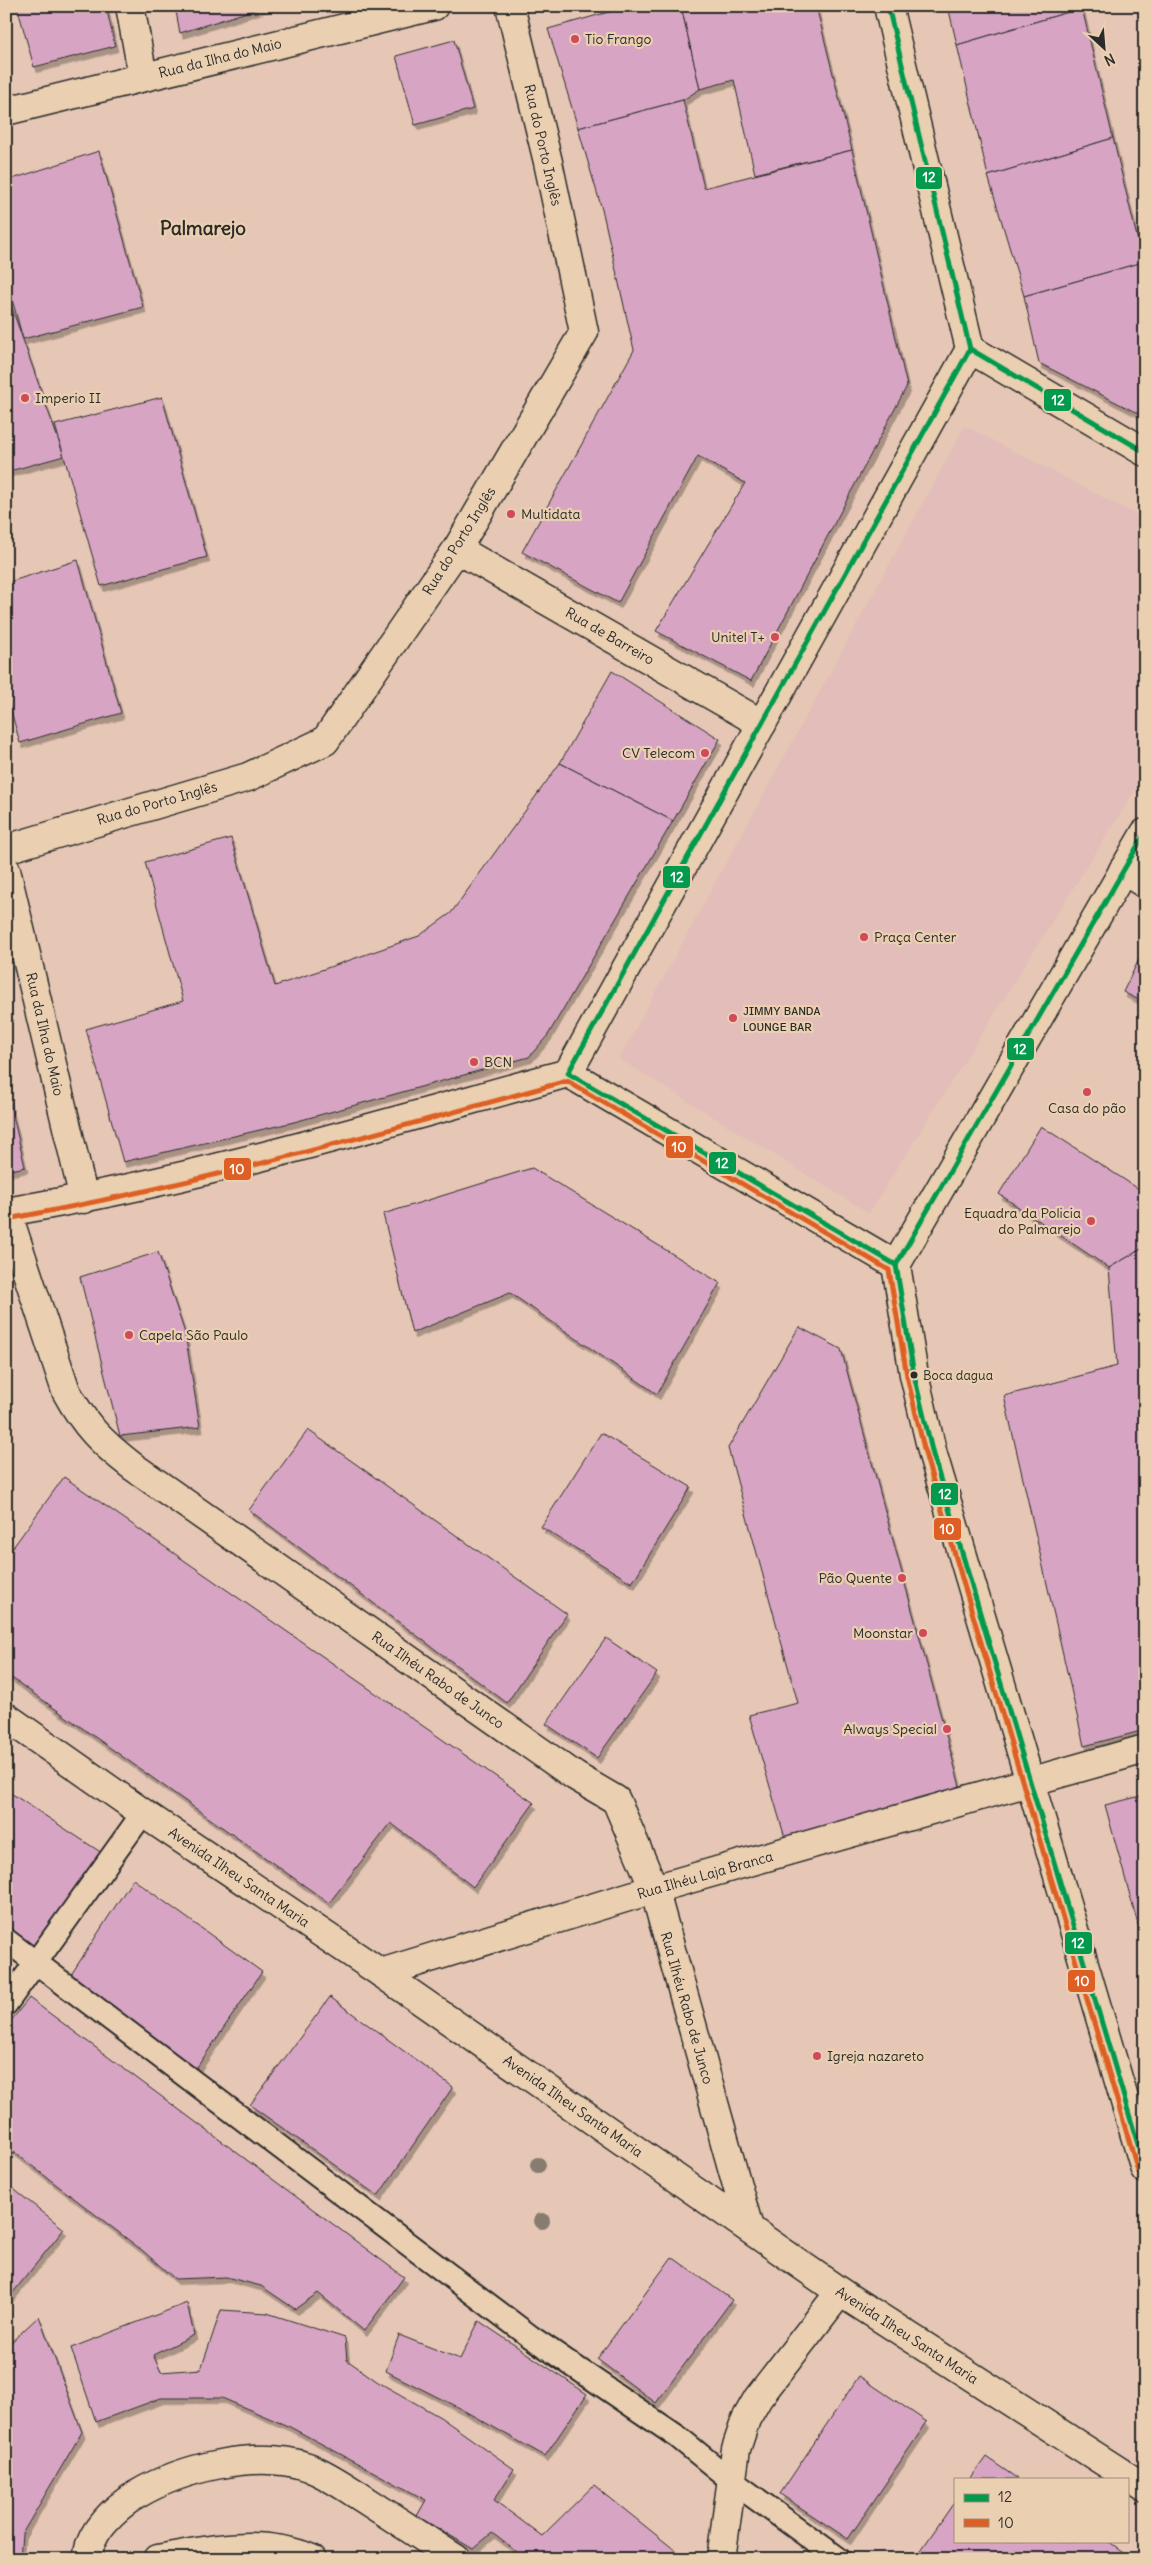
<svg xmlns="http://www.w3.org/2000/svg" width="1151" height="2565" font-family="Delius,sans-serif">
<defs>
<filter id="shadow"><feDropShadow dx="3" dy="5.5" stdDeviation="0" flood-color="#0004"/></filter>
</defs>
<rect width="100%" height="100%" fill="#e6c7b5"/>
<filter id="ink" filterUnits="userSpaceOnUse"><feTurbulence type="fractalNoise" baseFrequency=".02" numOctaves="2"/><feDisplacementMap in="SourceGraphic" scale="10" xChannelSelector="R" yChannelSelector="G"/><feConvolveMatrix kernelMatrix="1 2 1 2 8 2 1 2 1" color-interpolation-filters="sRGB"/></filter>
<g filter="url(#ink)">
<path fill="#e2bdb9" d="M965,426l180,93v255l-276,439 -250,-154z"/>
<g fill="#d7a5c3" stroke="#2b2b2b" filter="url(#shadow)">
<path d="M17,6h89l9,40 -81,21z"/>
<path d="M175,6h91l-86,27z"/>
<path d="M630,6h51l19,83 -17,11 -105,28 -30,-99z"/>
<path d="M681,6h135l36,144 -97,24 -21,-94 -34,9z"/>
<path d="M948,6h133l1,2 -125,37z"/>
<path d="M1082,8l31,130 -125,38 -31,-131z"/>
<path d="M454,40l19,69 -58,16 -19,-69z"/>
<path d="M683,100l21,88 148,-38 55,236 -156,295 -95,-50 89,-148 -47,-27 -80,147 -96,-51 112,-202 -31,-137 -25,-85z"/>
<path d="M1113,138l30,124 -119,34 -36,-120z"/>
<path d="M99,151l44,156 -120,32 -17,-62v-96z"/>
<path d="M1143,262l2,1v154l-106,-54 -15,-67z"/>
<path d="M9,300l55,156 -58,16v-171z"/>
<path d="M162,397l45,160 -106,29 -46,-161z"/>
<path d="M78,560l43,153 -101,30 -14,-50v-110z"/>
<path d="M612,671l108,68 -47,82 -113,-58z"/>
<path d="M560,763l113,58 -125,214 -19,22 -235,65 -171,40 -37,-133 97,-28 -38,-139 86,-24 44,148 144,-50 32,-23z"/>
<path d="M1145,947v56l-22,-11z"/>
<path d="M6,1086l19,81 -19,4z"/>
<path d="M1041,1126l104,67v54l-36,21 -110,-74z"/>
<path d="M532,1168l188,115 -63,111 -147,-101 -98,40 -29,-119z"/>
<path d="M1145,1247v483l-61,16 -80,-350 113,-30 -8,-98z"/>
<path d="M158,1252l27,81 15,94 -80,9 -40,-159z"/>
<path d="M799,1327l42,22 120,441 -176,48 -36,-123 49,-12 -70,-255z"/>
<path d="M308,1430l259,184 -60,89 -258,-193z"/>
<path d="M601,1433l90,54 -59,96 -91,-56z"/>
<path d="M64,1477l470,326 -61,84 -82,-64 -62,80 -323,-229v-117z"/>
<path d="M606,1638l51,35 -60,85 -51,-34z"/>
<path d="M6,1790l102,67 -68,101 -34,-23z"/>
<path d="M1145,1795v155l-40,-145z"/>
<path d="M133,1879l129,93 -67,98 -128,-89z"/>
<path d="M330,1997l123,90 -75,109 -128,-91z"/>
<path d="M29,1998l375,279 -40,54 -46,-38 -23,16 -34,-23 -35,-9 -51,2 -32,-28 -137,-105v-119z"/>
<path d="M11,2187l53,42 -57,71 -1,-106z"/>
<path d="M672,2257l60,43 -76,103 -59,-44z"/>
<path d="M187,2303l7,32 -41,20 8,17 40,-3 20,-59 46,3 78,25 2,22 31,22 62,35 74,52 -20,31 48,36 52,-51 92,74h-160l-34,-26 -19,16 -56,-33 9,-16 -136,-73 -68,-29h-61l-65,24 -25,-74z"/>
<path d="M39,2316l43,116 -60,102 -2,25h-14v-212z"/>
<path d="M479,2321l108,73 -42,62 -84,-47 -75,-38 13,-36 61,24z"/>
<path d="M859,2376l68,46 -79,117 -68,-45z"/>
<path d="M986,2457l32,22h-48z"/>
<path d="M955,2501v40h153l25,18h-218z"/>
</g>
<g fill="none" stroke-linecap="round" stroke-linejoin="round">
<defs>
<g id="service">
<path d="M6,1940l525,397 147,100 54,44 107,78"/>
<path d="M6,2004l137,-191"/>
</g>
<g id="minor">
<path d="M130,6l13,71"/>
<path d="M6,111l428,-105"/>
<path d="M457,549l305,175"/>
<path d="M6,849l242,-72 77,-36 132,-192 127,-217 -36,-170 -38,-156"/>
<path d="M6,870l78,329"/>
<path d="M1123,870l22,14"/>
<path d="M6,1212c191,-32 376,-88 562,-139"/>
<path d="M7,1212l59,179c19,35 35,51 66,75l443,310 41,24 38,89 95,339"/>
<path d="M6,1717l137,96 238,160 459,319 305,196"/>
<path d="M381,1973l273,-84 491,-140"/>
<path d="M88,2559c-1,-26 28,-52 48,-64 45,-27 121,-46 172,-28 21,8 40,22 59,34 29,19 59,38 89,58"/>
<path d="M158,2559c50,-10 105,-21 154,0"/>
<path d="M721,2559l15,-110 10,-30 12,-21 82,-106"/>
</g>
<g id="tertiary">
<path d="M888,6l82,343"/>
<path d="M970,349l175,103"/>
<path d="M896,1265l-328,-192 402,-724"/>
<path d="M896,1265l18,110 19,80 212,714"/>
<path d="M896,1265l249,-432"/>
</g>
</defs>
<use href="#service" stroke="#2b2b2b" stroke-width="26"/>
<use href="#minor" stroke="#2b2b2b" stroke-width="31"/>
<use href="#tertiary" stroke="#2b2b2b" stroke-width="31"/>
<use href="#service" stroke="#eacfb1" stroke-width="22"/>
<use href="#minor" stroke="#eacfb1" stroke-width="28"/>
<use href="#tertiary" stroke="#eacfb1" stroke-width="28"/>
<defs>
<g id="bus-1">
<path d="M888,6l82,343"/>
<path d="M970,349l175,103"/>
<path d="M896,1265l-328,-192 402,-724"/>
<path d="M896,1265l18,110 19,80 212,713"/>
<path d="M896,1265l249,-432"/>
</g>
<path id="bus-2" d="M7,1219c190,-34 374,-87 560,-138l322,189 18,106 19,81 212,714"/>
</defs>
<use href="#bus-1" stroke="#eacfb1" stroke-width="9"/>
<use href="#bus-2" stroke="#eacfb1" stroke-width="9"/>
<use href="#bus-1" stroke="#049a4d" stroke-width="5"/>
<use href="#bus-2" stroke="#de5f23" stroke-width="5"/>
</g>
<g fill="#877c70">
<circle cx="538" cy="2165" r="8"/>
<circle cx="542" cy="2221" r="8"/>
</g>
</g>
<g fill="#d1495b" stroke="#eacfb1" stroke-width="2">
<circle cx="575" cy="39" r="5"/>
<circle cx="25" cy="398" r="5"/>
<circle cx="511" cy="514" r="5"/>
<circle cx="775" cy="637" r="5"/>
<circle cx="705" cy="753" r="5"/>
<circle cx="864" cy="937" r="5"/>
<circle cx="733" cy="1018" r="5"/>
<circle cx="474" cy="1062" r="5"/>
<circle cx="1087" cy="1092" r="5"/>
<circle cx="1091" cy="1221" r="5"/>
<circle cx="129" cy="1335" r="5"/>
<circle cx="902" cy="1578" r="5"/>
<circle cx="923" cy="1633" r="5"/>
<circle cx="947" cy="1729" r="5"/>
<circle cx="817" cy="2056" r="5"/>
</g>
<circle fill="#2b2b2b" stroke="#eacfb1" stroke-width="2" cx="914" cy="1375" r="4.5"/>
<g text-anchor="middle" stroke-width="4.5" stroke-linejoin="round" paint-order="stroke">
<g font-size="13" fill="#2b2b2b" stroke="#eacfb1" text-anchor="start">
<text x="923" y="1380">Boca dagua</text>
</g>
<g font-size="14" fill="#2b2b2b" stroke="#eacfb1" text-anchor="start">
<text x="585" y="44">Tio Frango</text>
<text x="35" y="403">Imperio II</text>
<text x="521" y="519">Multidata</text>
<text x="765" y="642" text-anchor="end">Unitel T+</text>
<text x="695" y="758" text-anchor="end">CV Telecom</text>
<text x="874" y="942">Praça Center</text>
<text x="743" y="1015">ᴊɪᴍᴍʏ ʙᴀɴᴅᴀ<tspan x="743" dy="16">ʟᴏᴜɴɢᴇ ʙᴀʀ</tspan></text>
<text x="484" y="1067">BCN</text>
<text x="1087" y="1113" text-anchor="middle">Casa do pão</text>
<text x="1081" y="1218" text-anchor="end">Equadra da Policia<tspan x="1081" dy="16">do Palmarejo</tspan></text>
<text x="139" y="1340">Capela São Paulo</text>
<text x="892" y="1583" text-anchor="end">Pão Quente</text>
<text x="913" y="1638" text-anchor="end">Moonstar</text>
<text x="937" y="1734" text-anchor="end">Always Special</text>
<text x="827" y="2061">Igreja nazareto</text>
</g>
<g font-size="14" fill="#2b2b2b" stroke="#eacfb1">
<text transform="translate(220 58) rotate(-14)" y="5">Rua da Ilha do Maio</text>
<text transform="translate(543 145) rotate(77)" y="5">Rua do Porto Inglês</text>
<text transform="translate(459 541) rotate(-58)" y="5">Rua do Porto Inglês</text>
<text transform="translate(610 636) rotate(30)" y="5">Rua de Barreiro</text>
<text transform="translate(157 803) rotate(-16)" y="5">Rua do Porto Inglês</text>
<text transform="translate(45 1034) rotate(77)" y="5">Rua da Ilha do Maio</text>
<text transform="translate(438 1680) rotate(35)" y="5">Rua Ilhéu Rabo de Junco</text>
<text transform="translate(705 1875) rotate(-16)" y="5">Rua Ilhéu Laja Branca</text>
<text transform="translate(239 1877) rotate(34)" y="5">Avenida Ilheu Santa Maria</text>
<text transform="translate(687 2008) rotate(74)" y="5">Rua Ilhéu Rabo de Junco</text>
<text transform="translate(573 2106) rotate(35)" y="5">Avenida Ilheu Santa Maria</text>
<text transform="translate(907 2335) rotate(33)" y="5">Avenida Ilheu Santa Maria</text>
</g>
<g font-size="19" font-weight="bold" fill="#2b2b2b" stroke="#eacfb1">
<text x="203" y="235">Palmarejo</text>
</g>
</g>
<g stroke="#eacfb1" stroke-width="2">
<rect x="915" y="166" width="28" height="24" rx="5" fill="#049a4d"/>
<rect x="1043" y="388" width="29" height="24" rx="5" fill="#049a4d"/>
<rect x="662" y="865" width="29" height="24" rx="5" fill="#049a4d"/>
<rect x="1006" y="1037" width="29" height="24" rx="5" fill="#049a4d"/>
<rect x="665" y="1135" width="29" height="24" rx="5" fill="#de5f23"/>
<rect x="708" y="1151" width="29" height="24" rx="5" fill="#049a4d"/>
<rect x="223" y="1157" width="29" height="24" rx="5" fill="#de5f23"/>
<rect x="930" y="1482" width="29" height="24" rx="5" fill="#049a4d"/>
<rect x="933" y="1517" width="29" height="24" rx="5" fill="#de5f23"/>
<rect x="1064" y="1931" width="29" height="24" rx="5" fill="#049a4d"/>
<rect x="1067" y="1969" width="29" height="24" rx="5" fill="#de5f23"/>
</g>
<g font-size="14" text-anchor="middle" font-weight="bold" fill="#fff">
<text x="929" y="182">12</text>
<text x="1058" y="405">12</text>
<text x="677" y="882">12</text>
<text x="1020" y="1054">12</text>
<text x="679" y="1152">10</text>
<text x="722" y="1168">12</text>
<text x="237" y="1174">10</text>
<text x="945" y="1499">12</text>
<text x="947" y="1534">10</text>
<text x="1078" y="1948">12</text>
<text x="1082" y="1986">10</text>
</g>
<rect width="1151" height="2565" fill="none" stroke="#eacfb1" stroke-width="25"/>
<rect x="12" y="12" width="1126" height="2540" fill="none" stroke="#2b2b2b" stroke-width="2" filter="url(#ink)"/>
<rect x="954" y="2478" width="175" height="65" fill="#eacfb1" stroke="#9e8d7b"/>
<rect x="964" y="2494" width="25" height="8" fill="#049a4d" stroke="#9e8d7b"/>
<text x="998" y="2502" font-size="15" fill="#2b2b2b">12</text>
<rect x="964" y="2519" width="25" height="8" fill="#de5f23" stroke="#9e8d7b"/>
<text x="998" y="2528" font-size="15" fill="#2b2b2b">10</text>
<g transform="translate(1104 48) rotate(154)" stroke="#eacfb1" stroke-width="4" paint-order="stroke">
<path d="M0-4L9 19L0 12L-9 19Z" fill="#2b2b2b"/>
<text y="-8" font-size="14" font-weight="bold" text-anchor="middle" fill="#2b2b2b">N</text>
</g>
</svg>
